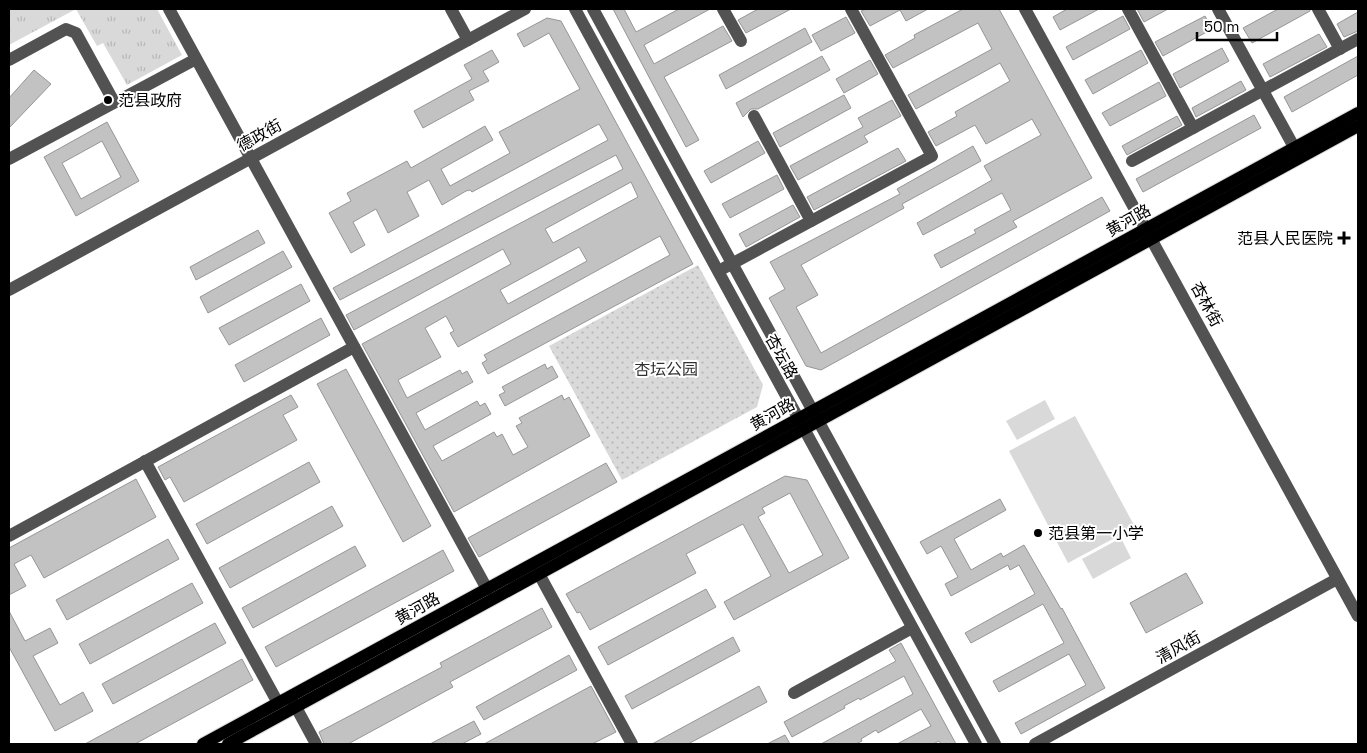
<svg xmlns="http://www.w3.org/2000/svg" width="1367" height="753" font-family="'Space Grotesk','Noto Sans SC',sans-serif">
<defs>
<pattern id="grass-tufts" width="24" height="20" patternUnits="userSpaceOnUse" patternTransform="scale(1.25)"><rect width="24" height="20" fill="#d9d9d9"/><path d="M3 7l-1-3M5 7V3M7 7l1-3M15 17l-1-3M17 17v-4M19 17l1-3" fill="none" stroke="#b8b8b8"/></pattern>
<pattern id="park-dots" width="8" height="8" patternUnits="userSpaceOnUse" patternTransform="scale(1.25)"><rect width="8" height="8" fill="#d9d9d9"/><path d="M2 2h.1M6 6h.1" fill="none" stroke="#b8b8b8" stroke-width="1.8" stroke-linecap="round"/></pattern>
</defs>
<rect width="100%" height="100%" fill="#fff"/>
<g fill="url(#grass-tufts)">
<path d="M9,9h67l-67,36z"/>
<path d="M76,9h81l25,46 -55,30 -24,-42 -6,3z"/>
</g>
<path fill="url(#park-dots)" d="M698,265l65,120 -6,22 -135,73 -73,-134z"/>
<g fill="#d9d9d9">
<path d="M1045,400l10,19 -38,21 -11,-19z"/>
<path d="M1075,416l60,111 -67,36 -59,-112z"/>
<path d="M1121,538l10,20 -38,21 -11,-20z"/>
</g>
<g fill="#c2c2c2" stroke="#969696" fill-rule="evenodd">
<path d="M613,9h11l12,23 43,-23h31l-66,36 10,19 69,-38 9,15 -68,36 35,63 -13,7z"/>
<path d="M758,9h33l-45,24 -8,-13z"/>
<path d="M866,9h62l-22,12 -6,-11 -30,16 -9,-15z"/>
<path d="M963,9h36l93,169 -79,43 4,6 -76,41 -7,-13 42,-22 -2,-3 37,-20 -9,-17 -79,42 -6,-12 75,-43 -8,-14 57,-31 -9,-16 -46,25 -11,-19 -39,21 -8,-14 29,-16 -2,-4 55,-31 -10,-18 -84,46 -8,-14 84,-46 -14,-26 -85,45 -8,-13 30,-17 -1,-3z"/>
<path d="M1067,9h32l-39,21 -7,-13z"/>
<path d="M1137,9h31l-24,13z"/>
<path d="M1278,9h32v2l-58,32 -9,-15z"/>
<path d="M1358,12v19l-14,6 -7,-13z"/>
<path d="M1123,16l7,13 -57,31 -7,-13z"/>
<path d="M1205,16l7,13 -49,27 -8,-14z"/>
<path d="M846,17l9,16 -34,18 -9,-16z"/>
<path d="M547,18l14,3 132,243 -205,110 -6,-11 5,-3 -3,-5 186,-100 -10,-19 -202,111 -8,-14 4,-2 -8,-15 -21,12 16,29 -43,23 9,18 53,-28 2,4 5,-3 6,11 -57,31 9,17 52,-29 3,5 5,-3 6,11 -58,32 9,15 52,-29 3,5 5,-3 11,21 15,-8 -12,-21 6,-3 -3,-5 43,-23 2,5 5,-3 21,39 -136,76 -92,-168 149,-80 -8,-15 -149,81 -8,-15 277,-146 -7,-14 -276,145 -7,-12 275,-148 -9,-16 -127,68 -2,-2 -4,1 -24,14 -13,-25 -22,12 12,24 -31,17 -12,-24 -23,13 12,23 -14,8 -22,-40 22,-12 -4,-8 60,-32 4,7 74,-42 8,14 -52,29 9,17 60,-33 -11,-21 81,-43 -31,-56 -25,14 -7,-13zM631,182l7,15 -85,46 -8,-14zM579,247l8,14 -79,43 -8,-14z"/>
<path d="M805,28l7,14 -86,47 -7,-14z"/>
<path d="M1319,34l8,13 -57,30 -7,-13z"/>
<path d="M1222,48l7,13 -49,27 -7,-14z"/>
<path d="M492,50l7,12 -16,9 6,10 -20,10 5,9 -51,28 -9,-17 58,-32 -8,-14z"/>
<path d="M1141,50l7,13 -55,31 -8,-14z"/>
<path d="M822,56l8,14 -72,39h-7l-8,8 -7,-14z"/>
<path d="M1358,56v19l-66,37 -8,-15z"/>
<path d="M870,60l8,14 -34,19 -8,-14z"/>
<path d="M34,70l17,14 -42,44v-30z"/>
<path d="M1241,81l5,9 -50,27 -4,-9z"/>
<path d="M1159,82l7,14 -56,30 -8,-13z"/>
<path d="M844,95l7,13 -71,39 -7,-14z"/>
<path d="M892,100l9,16 -37,20 4,6 -70,38 -8,-14 73,-39 -5,-9z"/>
<path d="M1254,115l7,13 -118,64 -7,-13z"/>
<path d="M1177,116l5,9 -55,30 -5,-9z"/>
<path d="M107,122l32,59 -63,35 -32,-59zM102,141l19,36 -40,22 -19,-36z"/>
<path d="M758,141l7,12 -54,30 -7,-12z"/>
<path d="M973,146l8,15 -79,43 2,4 -103,57 17,30 -22,12 25,46 281,-156 8,14 -289,159 -15,-4 -37,-68 16,-9 -15,-27 130,-68 -3,-5z"/>
<path d="M898,148l8,13 -92,49 -7,-13z"/>
<path d="M777,175l7,14 -54,29 -8,-14z"/>
<path d="M793,205l7,12 -54,30 -7,-13z"/>
<path d="M258,230l7,13 -69,37 -6,-13z"/>
<path d="M283,251l9,16 -84,46 -8,-16z"/>
<path d="M301,284l9,17 -81,44 -10,-17z"/>
<path d="M321,318l9,17 -86,47 -9,-17z"/>
<path d="M545,364l2,5 5,-3 6,11 -53,29 -6,-11 6,-3 -3,-5z"/>
<path d="M346,369l85,157 -28,16 -86,-158z"/>
<path d="M291,395l7,12 -15,8 14,25 -113,62 -14,-25 -5,3 -7,-13z"/>
<path d="M309,462l11,20 -113,62 -11,-20z"/>
<path d="M606,463l11,19 -138,75 -11,-19z"/>
<path d="M785,476l22,4 42,78 -115,62 -10,-18 47,-26 -28,-52 -57,30 10,19 -106,57 -10,-18 -3,1 -11,-19zM790,493l33,62 -34,18 -31,-56 7,-4 -3,-5z"/>
<path d="M136,479l20,38 -112,61 -13,-23 -17,9 12,22 -17,9v-47z"/>
<path d="M1000,499l6,11 -52,29 17,31 30,-17 2,4 21,-12 37,64 1,-1 43,80 -84,46 -6,-11 71,-38 -17,-31 -70,38 -6,-11 71,-38 -21,-39 -72,39 -6,-10 70,-39 -16,-29 -9,5 -2,-5 -57,31 -6,-12 13,-7 -17,-31 -14,8 -7,-12z"/>
<path d="M332,506l11,20 -113,62 -11,-20z"/>
<path d="M168,539l11,20 -112,61 -11,-20z"/>
<path d="M355,546l11,20 -113,62 -11,-20z"/>
<path d="M443,550l11,21 -178,96 -11,-20z"/>
<path d="M1186,573l17,30 -57,30 -16,-30z"/>
<path d="M192,583l11,20 -113,61 -11,-20z"/>
<path d="M706,589l10,18 -108,58 -10,-18z"/>
<path d="M542,608l10,19 -102,55 3,5 -105,57h-24l-5,-12 123,-65 -2,-4z"/>
<path d="M9,611l16,30 25,-13 8,15 -25,13 27,49 23,-13 10,19 -38,20 -46,-84z"/>
<path d="M215,623l11,20 -113,61 -11,-20z"/>
<path d="M733,637l7,14 -108,58 -7,-13z"/>
<path d="M901,643l55,101h-15l-2,-3 -6,3h-36l34,-18 -10,-17 -43,24 -2,-3 -15,9 1,2 -6,3h-35l92,-50 -9,-18 -44,24 -1,-2 -15,8 1,2 -53,29 -8,-15 112,-61 -7,-11z"/>
<path d="M569,655l8,15 -93,50 -8,-13z"/>
<path d="M242,659l11,21 -118,64h-50z"/>
<path d="M591,686l25,46 -24,12h-108z"/>
<path d="M759,686l8,16 -79,42h-36z"/>
<path d="M474,721l7,13 -19,10h-32z"/>
<path d="M785,735l5,9h-23z"/>
</g>
<g fill="none" stroke-linecap="round" stroke-linejoin="round">
<defs>
<g id="major">
<path d="M203,744l1155,-631"/>
<path d="M228,744l1130,-618"/>
</g>
</defs>
<use href="#major" stroke="#dbdbdb" stroke-width="14"/>
<g stroke="#525252" stroke-width="12">
<path d="M169,9l318,580"/>
<path d="M451,9l17,31"/>
<path d="M575,9l401,735"/>
<path d="M593,9l402,735"/>
<path d="M723,9l18,32"/>
<path d="M1025,9l333,607"/>
<path d="M1128,9l65,119"/>
<path d="M1218,9l76,138"/>
<path d="M1318,9l22,40"/>
<path d="M9,60l57,-31 10,4 38,69"/>
<path d="M754,116l57,105"/>
<path d="M9,159l187,-100"/>
<path d="M1132,161l226,-122"/>
<path d="M724,268l208,-112 -81,-147"/>
<path d="M9,290l516,-281"/>
<path d="M145,461l133,242"/>
<path d="M9,536l345,-189"/>
<path d="M539,574l93,170"/>
<path d="M794,693l118,-65"/>
<path d="M291,698l25,46"/>
<path d="M1035,744l302,-165"/>
</g>
<use href="#major" stroke="#000" stroke-width="12"/>
</g>
<g fill="#000" stroke="#fff" stroke-width="2">
<circle cx="108" cy="100" r="5"/>
<path d="M1341.5 230.5h5v5h5v5h-5v5h-5v-5h-5v-5h5z"/>
<circle cx="1038" cy="533" r="5"/>
</g>
<g text-anchor="middle" stroke-width="4" stroke-linejoin="round" paint-order="stroke">
<g font-size="16" fill="#000" stroke="#fff" text-anchor="start">
<text x="118" y="106">范县政府</text>
<text x="1333" y="244" text-anchor="end">范县人民医院</text>
<text x="1048" y="539">范县第一小学</text>
</g>
<g font-size="16" fill="#000" stroke="#fff">
<text transform="translate(259 135) rotate(-29)" y="6">德政街</text>
<text transform="translate(1128 220) rotate(-29)" y="6">黄河路</text>
<text transform="translate(1207 304) rotate(62)" y="6">杏林街</text>
<text transform="translate(782 356) rotate(61)" y="6">杏坛路</text>
<text transform="translate(772 414) rotate(-29)" y="6">黄河路</text>
<text transform="translate(417 608) rotate(-29)" y="6">黄河路</text>
<text transform="translate(1178 647) rotate(-29)" y="6">清风街</text>
</g>
<g font-size="16" fill="#303030" stroke="#fff">
<text x="666" y="375">杏坛公园</text>
</g>
</g>
<rect width="1367" height="753" fill="none" stroke="#000000" stroke-width="20"/>
<path d="M1197 32v8h80v-8" fill="none" stroke="#000000" stroke-width="2.5"/>
<text x="1204" y="32" font-size="15" fill="#000000" stroke="#ffffff" stroke-width="4" paint-order="stroke">50 m</text>
</svg>
